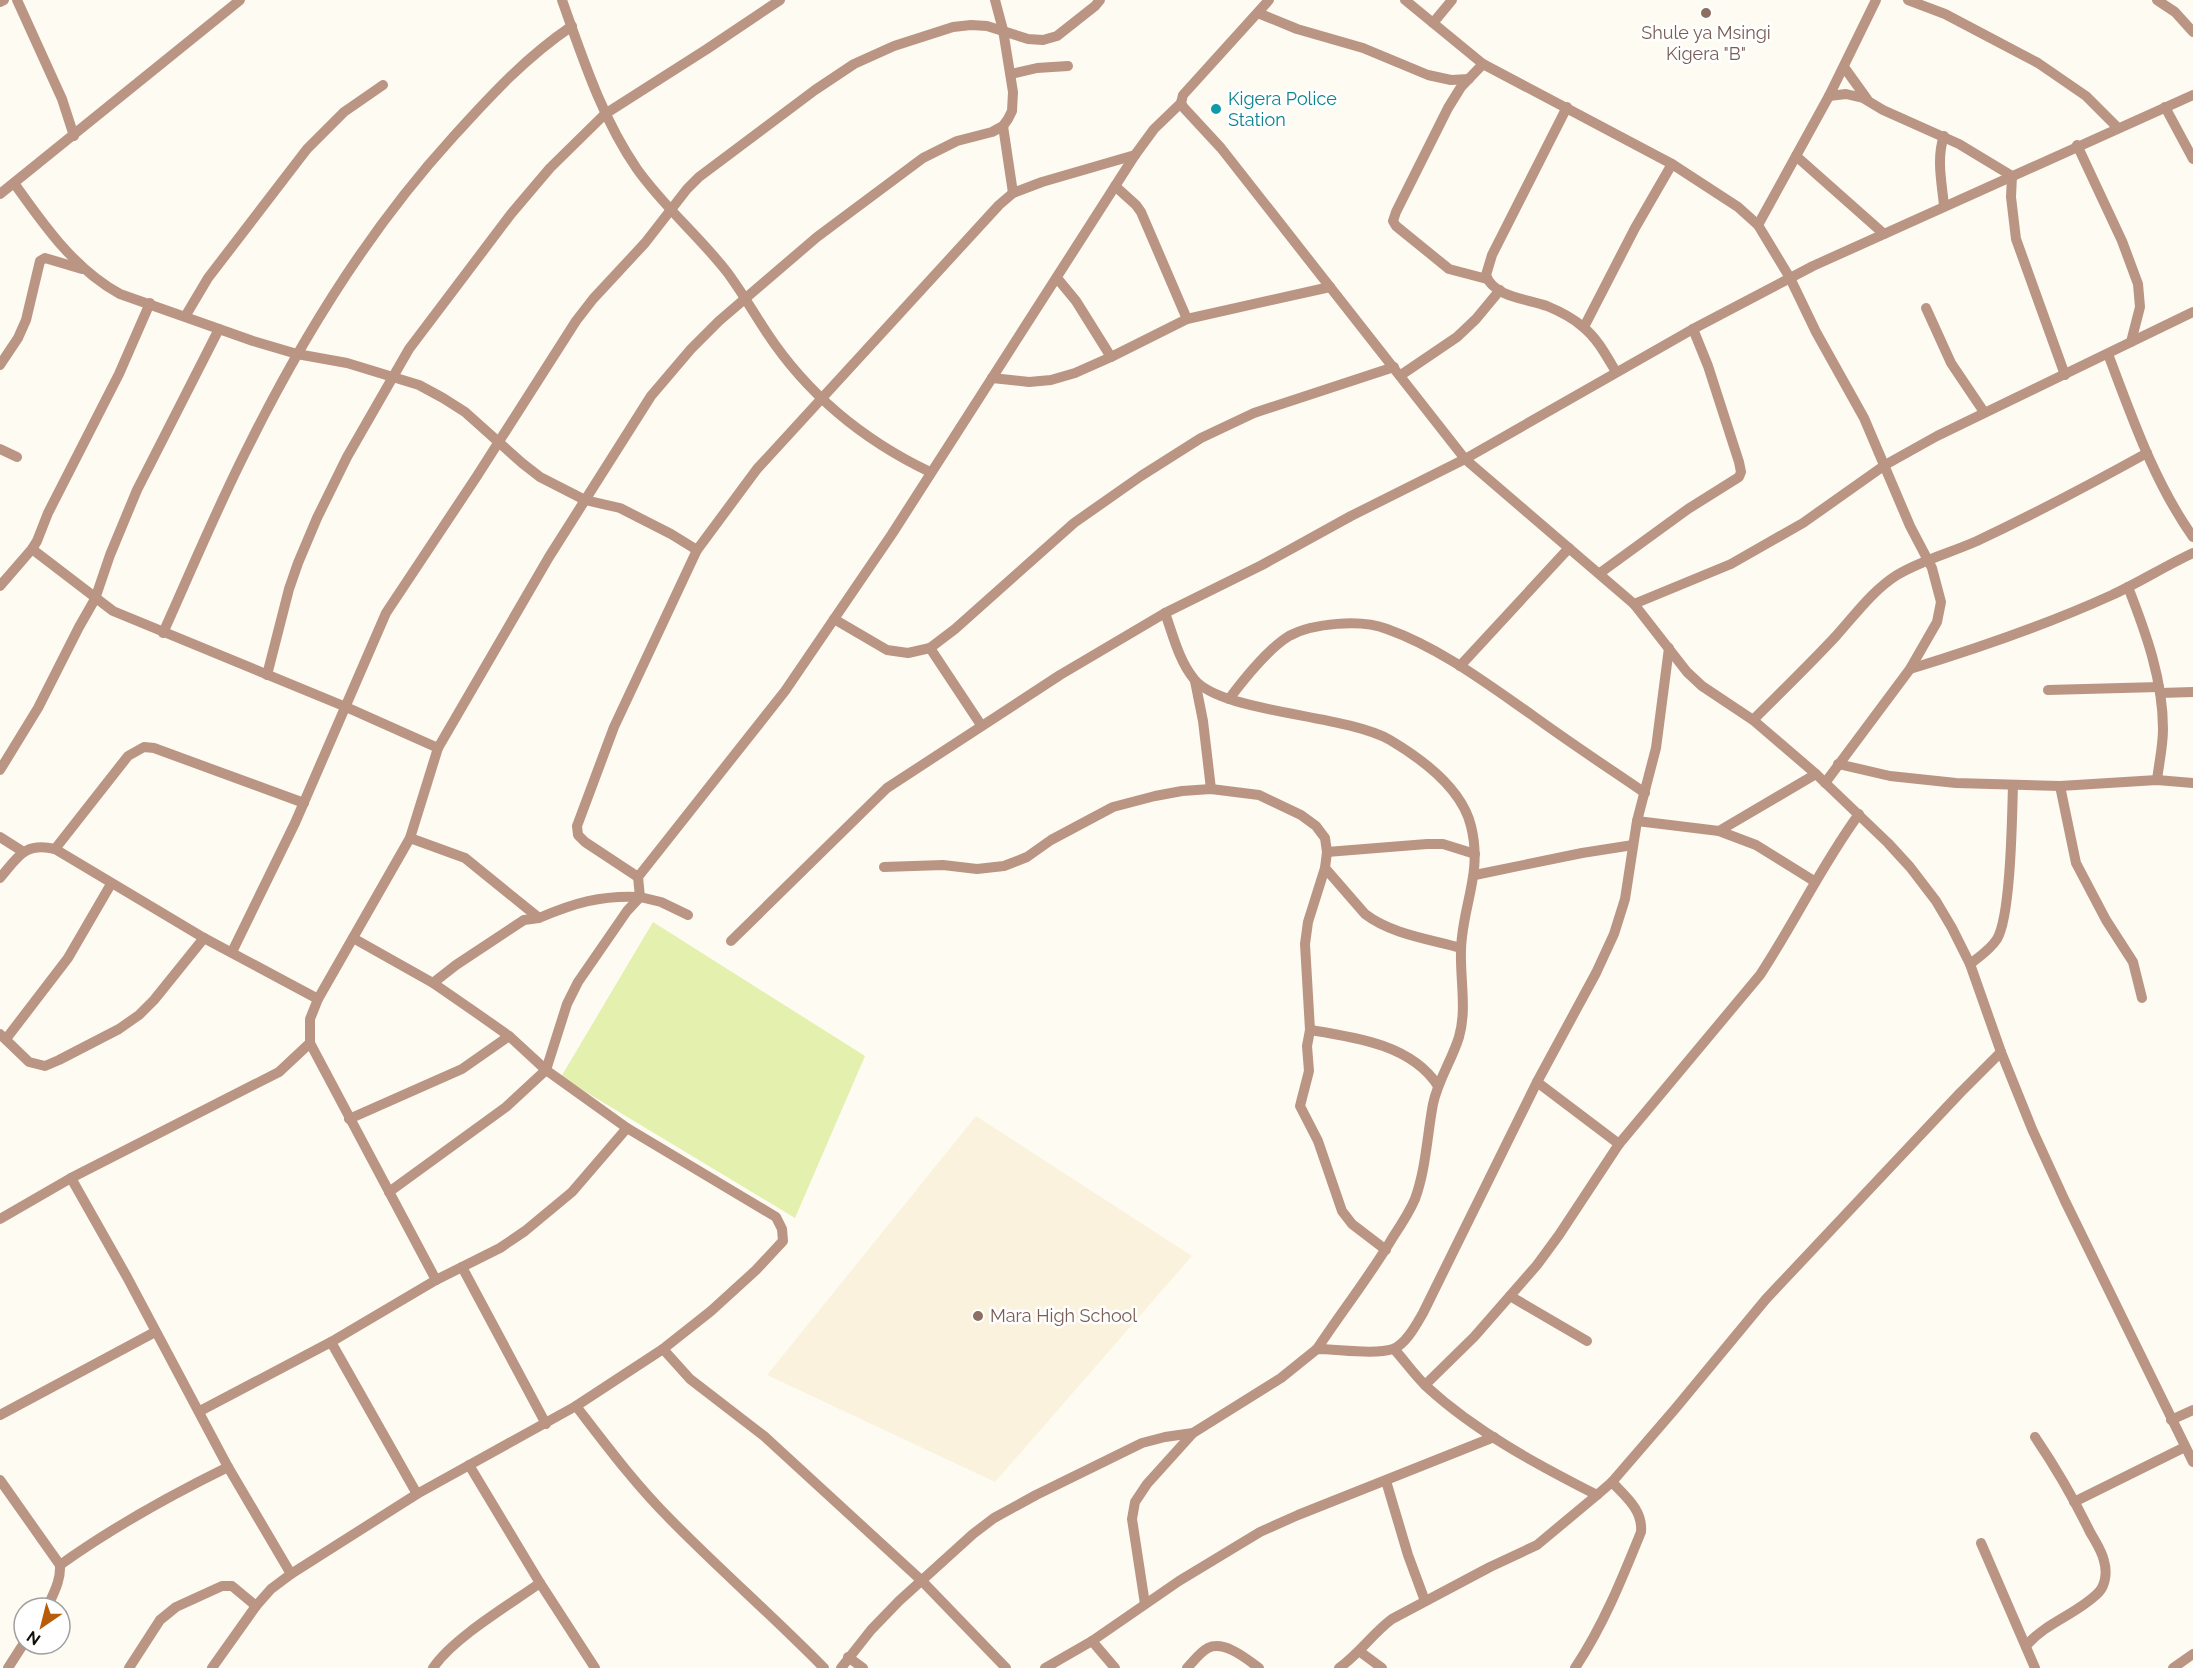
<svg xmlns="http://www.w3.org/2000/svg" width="2193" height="1668" font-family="Raleway,sans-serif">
<rect width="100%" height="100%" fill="#fefbf3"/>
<path fill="#fbf2dd" d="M976,1116l216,140 -197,226 -228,-107z"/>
<path fill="#e3f0ae" d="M653,922l212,134 -70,162 -234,-141z"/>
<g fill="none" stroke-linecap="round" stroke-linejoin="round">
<g stroke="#bb9584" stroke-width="10">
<path d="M17,0l45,99 12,37"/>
<path d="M562,0c21,59 40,118 75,169 27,38 62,67 90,103 15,20 26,40 40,61 41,62 96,107 163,139"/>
<path d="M1269,0l-86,95 -2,8 3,5 37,40 244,311 169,145 53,68 15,14 51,34 63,54 72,69 22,24 26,34 16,27 18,36 31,88 31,77 33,72 128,261"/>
<path d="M1405,0l78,64 189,100 66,43 20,18"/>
<path d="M1908,0l37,14 93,49 48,33 32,32"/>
<path d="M2157,0l18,12 18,20"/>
<path d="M0,2l4,-2"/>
<path d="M1258,13l39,16 66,19 65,27 23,5 18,-1"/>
<path d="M1433,23l19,-23"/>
<path d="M1483,64l-22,23 -13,21 -52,104 -3,9 3,5 53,43 38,10"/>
<path d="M1844,67l23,32"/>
<path d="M1011,74l26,-6 31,-2"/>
<path d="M1829,96l17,-2 17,4 20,12 76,34 53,32 -1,21 5,42 49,136"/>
<path d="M1567,107l-75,148 -6,20c7,22 42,24 61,31 12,5 26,12 36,21 15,12 24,30 33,45"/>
<path d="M2165,107l28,52"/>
<path d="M1003,126l10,67"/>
<path d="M1944,136c-8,23 -2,47 0,70"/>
<path d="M2077,145l45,96 16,43 2,23 -9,35"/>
<path d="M1796,156l88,78"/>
<path d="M14,183c30,42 60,86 106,111l133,47 44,13 50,9 72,22 24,13 22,14 57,51 18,14 45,23 35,8 51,26 26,16"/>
<path d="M1115,186l21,19 5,7 46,107"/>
<path d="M0,194l240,-194"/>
<path d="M1057,278l19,23 35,56"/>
<path d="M1926,308l25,55 33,49"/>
<path d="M186,315l22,-37 99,-129 37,-37 39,-27"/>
<path d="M1584,327l51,-99 37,-64"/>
<path d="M2108,354c24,63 46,128 85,183"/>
<path d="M0,365l18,-27 8,-18 14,-59 5,-3 37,11"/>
<path d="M1401,375l56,-38 19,-18 24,-29"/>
<path d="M992,378l37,4 22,-2 24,-7 36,-16 76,-38 143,-32"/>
<path d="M0,449l17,8"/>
<path d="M32,549l81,62 233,96 92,41"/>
<path d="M1600,573l88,-64 51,-32 2,-5 -2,-10 -31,-96 -15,-37"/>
<path d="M0,586l32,-37 5,-8 11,-28 71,-139 31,-71"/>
<path d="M2128,587c18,46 35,93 35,142 0,17 -4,34 -6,51"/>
<path d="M1634,604l97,-40 72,-41 82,-58 52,-29 256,-124"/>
<path d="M1165,613c8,22 14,48 29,66 27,34 151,35 196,61 32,19 72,49 81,86 12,48 -9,80 -10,124 -1,29 6,60 -2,87 -7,23 -21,43 -26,67 -6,32 -7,65 -18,95 -6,14 -14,26 -22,38 -23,39 -51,74 -76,112"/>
<path d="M834,619l53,31 21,3 22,-5 25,-19 119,-106 67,-47 60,-38 53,-25 140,-46"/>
<path d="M163,633c28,-62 54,-125 85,-186 55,-111 121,-218 205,-310 37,-41 73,-80 119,-111"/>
<path d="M930,648l51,77"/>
<path d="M1460,666l109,-118"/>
<path d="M1910,669c69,-21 136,-44 202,-74 28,-13 53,-29 81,-42"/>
<path d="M267,675l22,-86 9,-26 19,-45 30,-61 62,-108 102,-135 39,-46 55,-54 102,-65 73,-49"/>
<path d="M1195,681l8,40 8,68"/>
<path d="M2048,690l111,-3"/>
<path d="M2160,693l33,-1"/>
<path d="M1229,699c15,-20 39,-50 60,-63 24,-13 72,-17 98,-7 53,19 99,54 145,86 37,27 75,52 113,78"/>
<path d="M1753,720c28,-28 56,-55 83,-84 19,-21 37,-46 61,-61 25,-15 53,-22 80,-34 57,-27 114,-57 170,-88"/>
<path d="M1838,764l52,12 66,7 104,3 97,-6 36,3"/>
<path d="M0,770l38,-62 41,-81 16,-28 15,-44 27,-65 82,-161"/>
<path d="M1825,783l85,-114 27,-47 4,-20 -9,-34 -22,-42 -46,-108 -48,-86 -26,-54 -32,-53 71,-129 47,-96"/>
<path d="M2060,786l16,77 30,57 27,42 9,36"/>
<path d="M1637,821l82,10 37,14 58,36"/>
<path d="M1719,831l97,-57"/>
<path d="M0,837l22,14"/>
<path d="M410,838l55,20 74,60c35,-15 62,-23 101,-21l-2,-20 147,-186 107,-157 243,-379 19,-26 27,-26"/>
<path d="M55,849l73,-93 16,-9 10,1 150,55"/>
<path d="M1327,852l100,-8h16l32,10"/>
<path d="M884,867l59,-2 34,4 27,-3 23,-9 24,-17 62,-33 42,-11 27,-5 29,-2 48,6 42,20 15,11 9,12 2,14 -2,16 -17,54 -3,22 5,86 -3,16 2,25 -9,35 18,35 24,70 10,13 34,26"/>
<path d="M1325,868l40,46c26,20 64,25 96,34"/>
<path d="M1475,875l107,-22 51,-8"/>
<path d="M638,877l-53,-35 -7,-7 -1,-9 37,-99 83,-177 60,-81 242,-264 14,-12 29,-11 93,-27"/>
<path d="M0,878c18,-21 24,-36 55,-29l149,89 114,61"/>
<path d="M731,941l156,-153 173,-113 105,-62 97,-48 89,-49 114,-57 228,-130 120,-63 380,-171"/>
<path d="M232,952l63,-129 91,-210 91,-137 99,-155 17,-22 52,-56 42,-54 12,-12 116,-87 39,-26 40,-18 59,-19 18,-2 16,1 41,13 15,1 14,-4 38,-30 5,-6"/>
<path d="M1970,964c9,-7 21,-15 27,-25 14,-23 15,-123 16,-154"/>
<path d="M433,983l23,-18 68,-45 15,-2"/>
<path d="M1310,1030c45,7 102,15 128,56"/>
<path d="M0,1034l29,28 16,4 14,-6 60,-31 20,-14 15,-15 50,-62"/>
<path d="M6,1039l62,-81 43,-74"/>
<path d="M1537,1082l82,62"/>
<path d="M349,1119l113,-50 47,-33"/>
<path d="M71,1178l56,99 101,190 63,107"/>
<path d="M389,1192l117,-85 40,-37 21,-66 11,-22 49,-71 13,-14 21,5 27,13"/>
<path d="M0,1219l71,-41 208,-106 31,-29"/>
<path d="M462,1267l84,157"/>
<path d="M436,1280l-126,-237v-24l8,-20 92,-161 28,-90 111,-191 102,-161 40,-47 28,-28 98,-84 106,-79 34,-17 35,-9 11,-6 5,-7 4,-8 1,-19 -10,-62 -8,-30"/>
<path d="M1510,1296l77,45"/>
<path d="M331,1342l86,152"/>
<path d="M663,1349l27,30 74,57 158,145 84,87"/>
<path d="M1394,1349c11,12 21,27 33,38 49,45 111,78 170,108"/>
<path d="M1425,1385l49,-48 63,-72 22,-30 60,-91 141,-169c35,-53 61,-109 99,-161"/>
<path d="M576,1406c30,39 59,78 94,113 50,51 104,98 154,149"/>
<path d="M200,1411l131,-69 105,-62 64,-32 25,-17 47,-39 55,-64"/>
<path d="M0,1415l155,-83"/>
<path d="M2171,1420l22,-10"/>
<path d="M469,1465l71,118 55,85"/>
<path d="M0,1480l60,85c1,16 -7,29 -13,43"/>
<path d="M1386,1481l22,74 17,46"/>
<path d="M2074,1502l111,-55"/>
<path d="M1981,1543l54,125"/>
<path d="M60,1565c53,-38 109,-69 168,-98"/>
<path d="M1145,1604l-13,-85 3,-17 12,-18 46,-51 88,-55 36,-29c21,0 57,6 76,0 13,-5 23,-24 30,-36l114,-231 59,-109 18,-39 11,-35 12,-78 19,-73 13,-100"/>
<path d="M1092,1641l23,27"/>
<path d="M2026,1646c20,-24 52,-32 73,-54 7,-8 8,-21 5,-31 -2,-10 -9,-20 -14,-29 -16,-33 -34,-64 -55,-95"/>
<path d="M1359,1651l23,17"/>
<path d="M848,1657l15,11"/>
<path d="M8,1668l16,-25"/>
<path d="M129,1668l31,-48 16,-13 46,-21h10l24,20"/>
<path d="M212,1668l44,-62 15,-17 20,-15 126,-80 159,-88 87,-57 48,-38 45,-41 27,-29 -1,-12 -6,-12 -149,-89 -81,-58 -37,-34 -34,-24 -42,-29 -80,-45"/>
<path d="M433,1668c20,-30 76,-63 107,-85"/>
<path d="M841,1668l30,-38 28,-29 74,-67 21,-16 42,-23 106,-52 23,-6 28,-4"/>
<path d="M1045,1668l47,-27 87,-60 81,-49 38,-17 196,-78"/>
<path d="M1187,1668c6,-6 13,-16 21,-20 16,-8 39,11 51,20"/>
<path d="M1339,1668c20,-14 34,-35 53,-49l98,-52 47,-22 60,-50 15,-13 63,-73 91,-110 194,-206 41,-41"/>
<path d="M1575,1668c28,-42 47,-89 66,-136 2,-22 -15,-35 -29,-50"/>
<path d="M2173,1668l20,-14"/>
</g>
</g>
<g fill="#8d6e63" stroke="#fff" stroke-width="2">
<circle cx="1706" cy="13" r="6"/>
<circle cx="978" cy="1316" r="6"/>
</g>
<circle fill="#0f9aa8" stroke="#fff" stroke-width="2" cx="1216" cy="109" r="6"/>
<g text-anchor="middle" stroke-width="5" stroke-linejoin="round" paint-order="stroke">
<g font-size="18" fill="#785e54" stroke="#fff">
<text x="1706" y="39">Shule ya Msingi<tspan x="1706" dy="21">Kigera "B"</tspan></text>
<text x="990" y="1322" text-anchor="start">Mara High School</text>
</g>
<g font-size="18" fill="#0d838f" stroke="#fff" text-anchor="start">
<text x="1228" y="105">Kigera Police<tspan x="1228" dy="21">Station</tspan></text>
</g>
</g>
<g transform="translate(42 1626) rotate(215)"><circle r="28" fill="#ffffff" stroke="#a09f9d" stroke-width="1.5"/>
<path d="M0-4.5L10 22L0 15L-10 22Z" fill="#b95c09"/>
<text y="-9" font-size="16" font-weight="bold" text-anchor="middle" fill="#110f0b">N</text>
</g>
</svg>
